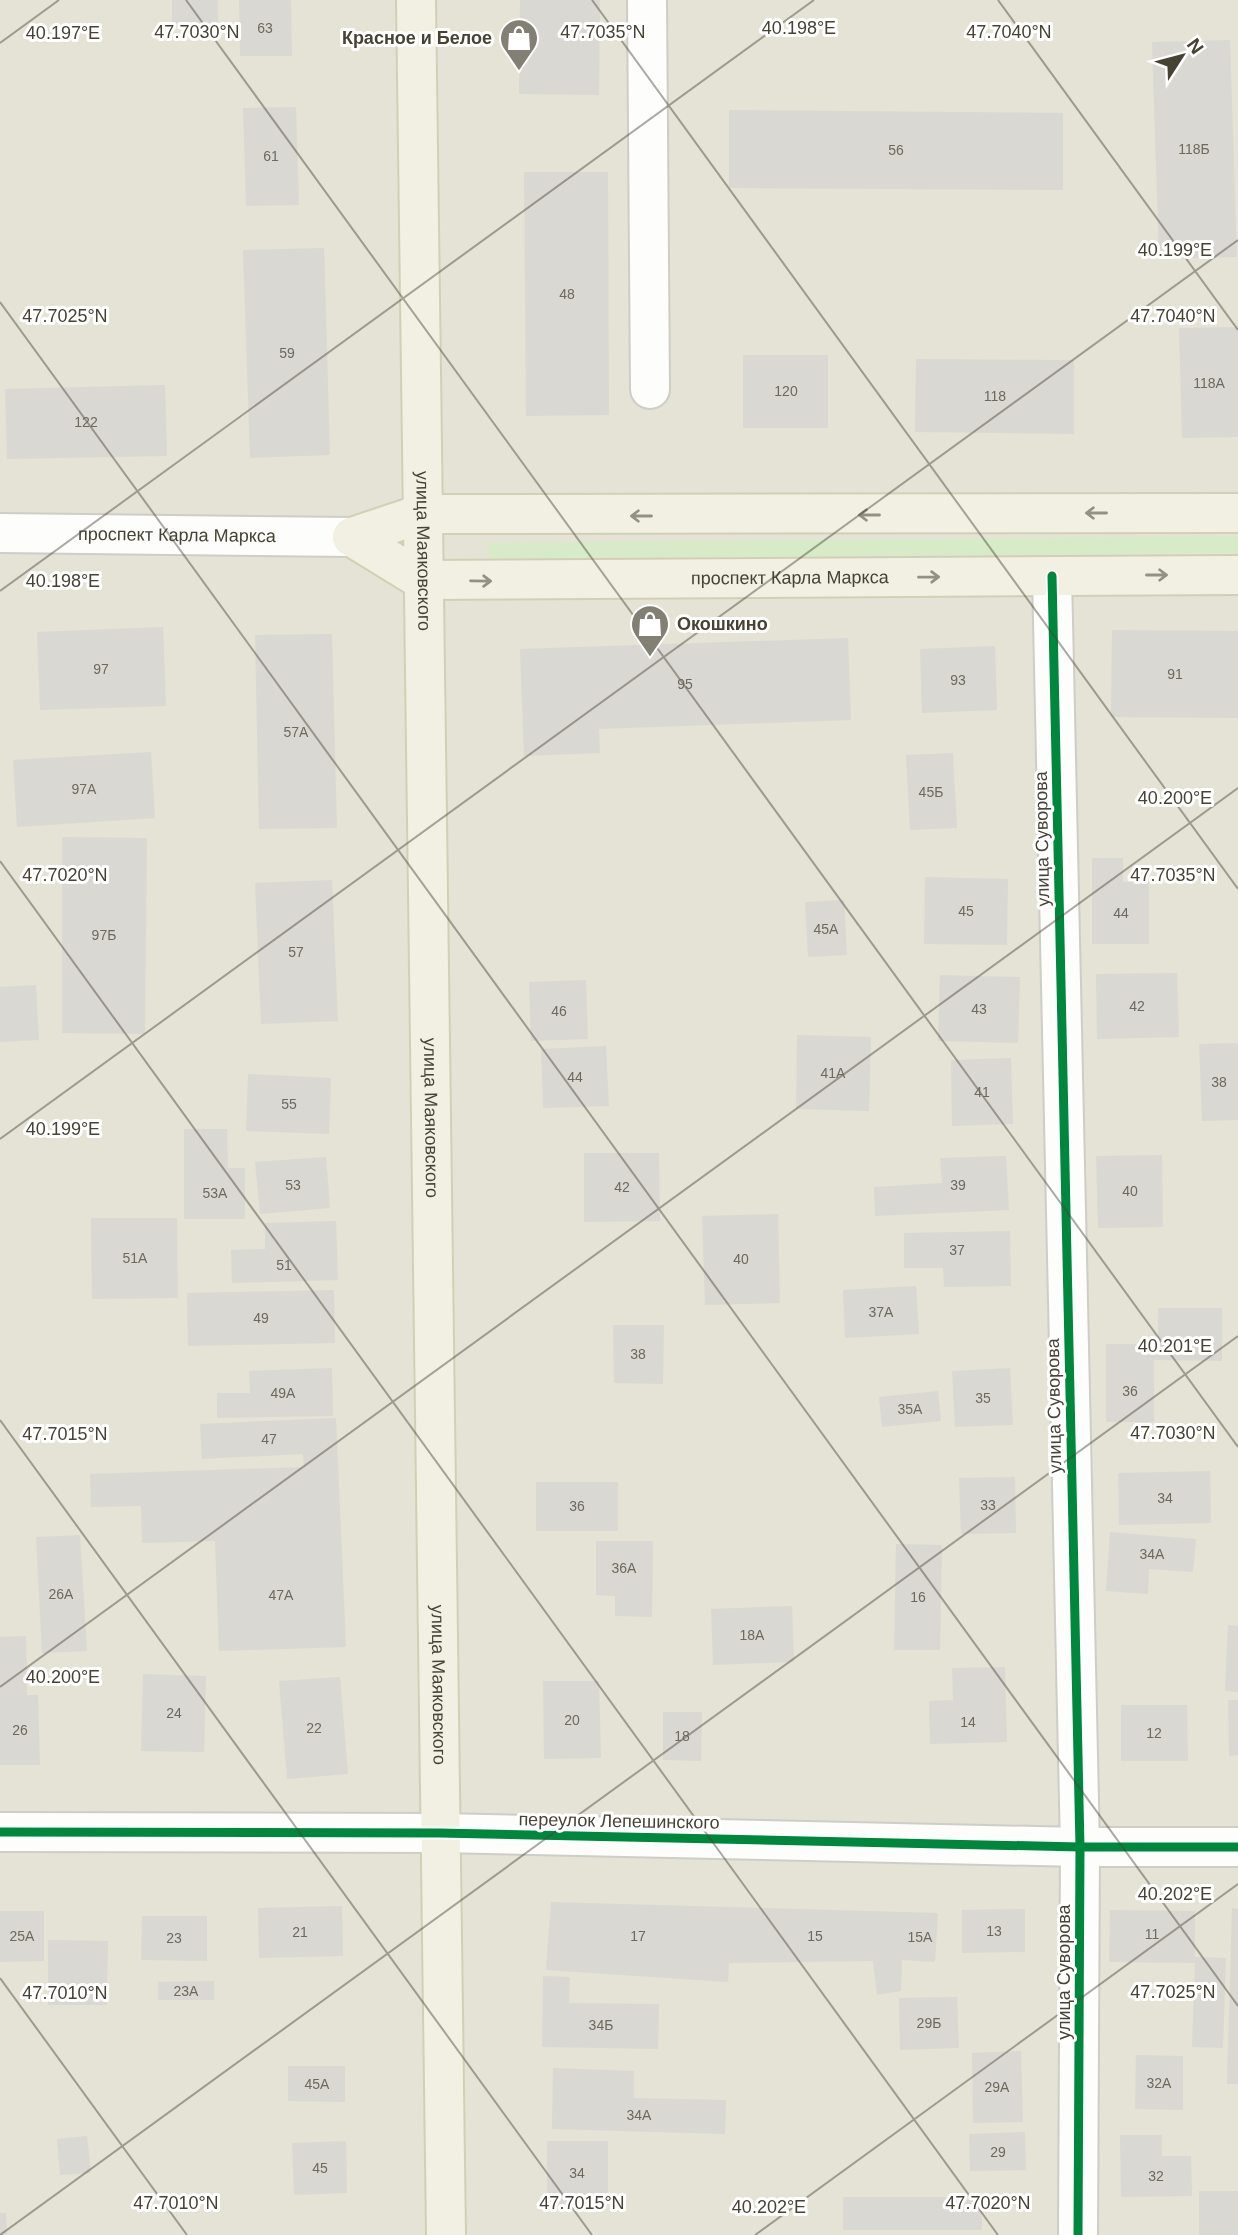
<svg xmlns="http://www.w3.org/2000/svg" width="1238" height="2235" font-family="Arial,sans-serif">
<rect width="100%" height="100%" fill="#f0efe9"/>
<rect fill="#e4e3d6" x="0" y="0" width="1238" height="2235"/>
<path fill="#d8ebc9" d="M1238,536v17l-749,8v-18z"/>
<g fill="#dad8d2">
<path d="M172,0h46v28l-46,-1z"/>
<path d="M239,0h52l1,56h-52z"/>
<path d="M520,0h80l-1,95 -80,-1z"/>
<path d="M1230,40l7,217 -78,2 -7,-217z"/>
<path d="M296,107l3,98 -53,1 -3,-98z"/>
<path d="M729,110l334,3v77l-334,-2z"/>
<path d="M524,172h84l1,243 -83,1z"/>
<path d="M324,248l6,207 -80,3 -7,-208z"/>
<path d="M1238,327v110l-56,1 -3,-110z"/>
<rect x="743" y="355" width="85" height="73"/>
<path d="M916,359l158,1v74l-159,-2z"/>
<path d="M165,385l2,71 -160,3 -2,-70z"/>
<path d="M163,627l3,79 -126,4 -3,-78z"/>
<path d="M1112,630l126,1v87l-127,-1z"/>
<path d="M332,634l5,194 -78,1 -4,-194z"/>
<path d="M848,638l3,82 -252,9 1,24 -76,3 -4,-107z"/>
<path d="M995,646l2,64 -75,3 -2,-64z"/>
<path d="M151,752l4,66 -138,9 -4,-67z"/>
<path d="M953,753l4,75 -47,2 -4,-75z"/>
<path d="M62,837l85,1 -2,196 -83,-1z"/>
<path d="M1092,858h31v24h26v62h-57z"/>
<path d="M925,877l83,2 -1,66 -83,-1z"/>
<path d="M332,880l6,141 -77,3 -6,-141z"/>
<path d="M844,900l3,55 -39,2 -3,-55z"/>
<path d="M1177,973l2,64 -82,2 -1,-65z"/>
<path d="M940,975l80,2 -2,66 -80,-2z"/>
<path d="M586,980l2,59 -57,2 -2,-59z"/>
<path d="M36,985l3,55 -39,2v-55z"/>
<path d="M797,1035l74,2 -2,74 -73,-2z"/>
<path d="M1238,1043v77l-36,1 -3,-77z"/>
<path d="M606,1046l3,60 -66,2 -2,-59z"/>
<path d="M1011,1058l2,66 -61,2 -1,-66z"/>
<path d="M248,1074l83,4 -2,56 -83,-3z"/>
<path d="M184,1129h43l1,39h17v51h-61z"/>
<path d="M584,1153h75l1,68 -76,1z"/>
<path d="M1162,1155l1,72 -65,1 -2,-72z"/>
<path d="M1006,1156l3,54 -134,6 -1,-29 68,-4 -2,-25z"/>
<path d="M326,1157l4,51 -70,6 -5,-52z"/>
<path d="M778,1214l2,89 -75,2 -3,-89z"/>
<path d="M91,1218h86l1,80 -86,1z"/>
<path d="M336,1221l2,59 -106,3 -1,-33 34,-1v-26z"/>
<path d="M1010,1231l1,55 -67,1 -1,-19h-39v-35z"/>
<path d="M916,1286l3,48 -74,4 -2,-48z"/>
<path d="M334,1290l1,53 -147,3 -1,-53z"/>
<path d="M1158,1308h64v53l-68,-1v62h-48v-78h52z"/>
<path d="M613,1325h51l-1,59 -49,-1z"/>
<path d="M332,1368l1,48 -116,2v-25h33l-1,-22z"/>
<path d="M1010,1368l3,57 -58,2 -3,-56z"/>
<path d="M938,1391l3,30 -59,6 -3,-30z"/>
<path d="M336,1418l10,229 -127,4 -4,-110 -73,2 -1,-37 -50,1 -1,-33 214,-7 -1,-13 -101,5 -2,-35z"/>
<path d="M1210,1471l1,52 -92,2 -1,-52z"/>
<path d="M1015,1477l1,56 -55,1 -2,-56z"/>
<rect x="536" y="1482" width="82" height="49"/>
<path d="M1110,1532l86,7 -3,33 -44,-3 -1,25 -42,-3z"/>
<path d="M80,1535l7,116 -45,2 -6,-116z"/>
<path d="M596,1541h57l-1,76 -37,-1v-20l-19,-1z"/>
<path d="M896,1544l46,1 -2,105h-46z"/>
<path d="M792,1606l2,56 -81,3 -2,-56z"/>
<path d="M1228,1625l10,1v66l-13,-1z"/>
<path d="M26,1636l1,59h11l2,70h-40v-128z"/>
<path d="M1005,1667l2,75 -77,2 -1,-43 24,-1 -1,-32z"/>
<path d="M143,1674l63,2 -2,76 -63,-1z"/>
<path d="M340,1677l8,97 -61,5 -8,-98z"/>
<path d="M543,1681h56l2,77 -57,1z"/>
<path d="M1228,1700h10v55l-9,1z"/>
<path d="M1121,1705h66l1,56h-67z"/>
<path d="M663,1712h39l-1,49 -38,-1z"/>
<path d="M551,1902l387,11 -3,49 -33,-2 -1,31 -24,4 -4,-34 -144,2 -1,19 -182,-12z"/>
<path d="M342,1906l1,50 -84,2 -1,-50z"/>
<path d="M1232,1908l6,1v175h-11z"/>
<path d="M1025,1909v43l-63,1v-43z"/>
<path d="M1110,1910l85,1v46l31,1 -3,90 -31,-1 3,-84 -86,-1z"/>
<path d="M0,1911h44v50l-44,1z"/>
<path d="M142,1916h65v45l-66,-1z"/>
<path d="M48,1940l60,1 -1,64h-59z"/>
<path d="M543,1976l27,1 -1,26 90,1 -1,45 -116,-2z"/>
<path d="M214,1981v19h-56v-18z"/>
<path d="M957,1997l2,51 -59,2 -1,-52z"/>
<path d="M1021,2051l2,71 -50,1 -1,-70z"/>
<path d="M1136,2055l47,1v54l-48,-1z"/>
<path d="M288,2066h57v36l-57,-1z"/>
<path d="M553,2068l81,3v27l92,2 -1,34 -173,-5z"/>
<path d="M1025,2132l1,38 -56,1 -1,-37z"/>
<path d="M1120,2135h42v21h29l1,40 -71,1z"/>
<path d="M87,2136l4,37 -31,2 -3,-36z"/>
<path d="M346,2141l1,52 -53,2 -2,-52z"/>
<rect x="547" y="2141" width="61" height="64"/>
<rect x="1199" y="2191" width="39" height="44"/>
<rect x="843" y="2197" width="139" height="33"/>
<path d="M0,2213h6l1,22h-7z"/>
</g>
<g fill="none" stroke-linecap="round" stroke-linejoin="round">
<defs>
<g id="minor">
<path d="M647,0l3,389"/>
<path id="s1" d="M0,533l352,4"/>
<path d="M1052,576l28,1271 -2,388"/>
<path d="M0,1832l440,1 640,14h158"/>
</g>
<g id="major">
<path id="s2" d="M416,0l30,2235"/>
<path id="s3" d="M352,537l70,43 816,-5"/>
<path d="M352,537l69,-23 817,-1"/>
</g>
</defs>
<use href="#minor" stroke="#cecdc7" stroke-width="42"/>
<use href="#major" stroke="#d3cfb6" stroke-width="42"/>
<use href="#minor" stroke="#fdfdfc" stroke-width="38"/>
<use href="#major" stroke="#f1f0e3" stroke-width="38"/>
<defs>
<g id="cycleway">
<path d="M1052,576l28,1271 -2,388"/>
<path d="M0,1832l440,1 640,14h158"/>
</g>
</defs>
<use href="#cycleway" stroke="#fff" stroke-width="13"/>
<use href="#cycleway" stroke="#00873e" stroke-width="9"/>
</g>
<defs><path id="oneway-shaft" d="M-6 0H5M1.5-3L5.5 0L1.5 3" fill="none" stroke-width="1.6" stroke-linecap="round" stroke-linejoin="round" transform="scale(1.75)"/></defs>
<g stroke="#939183">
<use href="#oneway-shaft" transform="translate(1096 513) rotate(180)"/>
<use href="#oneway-shaft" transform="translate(869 515) rotate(180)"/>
<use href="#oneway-shaft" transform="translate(641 516) rotate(180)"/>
<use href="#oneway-shaft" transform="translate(1157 575)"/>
<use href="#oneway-shaft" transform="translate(929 577) rotate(-1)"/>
<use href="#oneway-shaft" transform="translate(481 581) rotate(1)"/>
</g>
<path fill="none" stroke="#464335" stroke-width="2" stroke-opacity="0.45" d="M186,0l1052,1447M592,0l646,889M998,0l240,330M0,43l59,-43M0,302l1238,1704M0,591l814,-591M0,861l998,1374M0,1139l1238,-899M0,1420l592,815M0,1687l1238,-899M0,1978l187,257M0,2235l1238,-899M755,2235l483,-351"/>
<defs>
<symbol id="shop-pin" viewBox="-11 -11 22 30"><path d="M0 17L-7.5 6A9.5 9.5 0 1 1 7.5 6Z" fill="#827f74" stroke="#fff"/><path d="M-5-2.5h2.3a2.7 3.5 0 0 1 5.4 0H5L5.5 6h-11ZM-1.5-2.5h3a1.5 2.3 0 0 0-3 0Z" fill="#fff"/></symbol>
</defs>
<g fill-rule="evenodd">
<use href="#shop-pin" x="497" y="16" width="44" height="60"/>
<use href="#shop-pin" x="628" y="602" width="44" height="60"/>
</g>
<g text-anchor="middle" stroke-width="6" stroke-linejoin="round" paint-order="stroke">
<g font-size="14" fill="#6c695d">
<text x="265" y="33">63</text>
<text x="1194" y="154">118Б</text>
<text x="896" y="155">56</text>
<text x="271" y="161">61</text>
<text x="567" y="299">48</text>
<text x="287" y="358">59</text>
<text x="1209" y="388">118А</text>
<text x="786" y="396">120</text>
<text x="995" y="401">118</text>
<text x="86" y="427">122</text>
<text x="101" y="674">97</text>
<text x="1175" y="679">91</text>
<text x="958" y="685">93</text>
<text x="685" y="689">95</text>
<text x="296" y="737">57А</text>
<text x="84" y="794">97А</text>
<text x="931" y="797">45Б</text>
<text x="966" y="916">45</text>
<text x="1121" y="918">44</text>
<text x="826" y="934">45А</text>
<text x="104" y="940">97Б</text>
<text x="296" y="957">57</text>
<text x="1137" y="1011">42</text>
<text x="979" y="1014">43</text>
<text x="559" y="1016">46</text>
<text x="833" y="1078">41А</text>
<text x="575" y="1082">44</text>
<text x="1219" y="1087">38</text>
<text x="982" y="1097">41</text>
<text x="289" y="1109">55</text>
<text x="293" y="1190">53</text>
<text x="958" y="1190">39</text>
<text x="622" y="1192">42</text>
<text x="1130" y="1196">40</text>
<text x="215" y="1198">53А</text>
<text x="957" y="1255">37</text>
<text x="135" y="1263">51А</text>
<text x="741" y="1264">40</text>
<text x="284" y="1270">51</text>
<text x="881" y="1317">37А</text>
<text x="261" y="1323">49</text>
<text x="638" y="1359">38</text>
<text x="1130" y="1396">36</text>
<text x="283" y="1398">49А</text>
<text x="983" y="1403">35</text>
<text x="910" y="1414">35А</text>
<text x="269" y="1444">47</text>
<text x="1165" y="1503">34</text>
<text x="988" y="1510">33</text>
<text x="577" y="1511">36</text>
<text x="1152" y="1559">34А</text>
<text x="624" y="1573">36А</text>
<text x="61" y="1599">26А</text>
<text x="281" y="1600">47А</text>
<text x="918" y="1602">16</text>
<text x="752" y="1640">18А</text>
<text x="174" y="1718">24</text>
<text x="572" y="1725">20</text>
<text x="968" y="1727">14</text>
<text x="314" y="1733">22</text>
<text x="20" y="1735">26</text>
<text x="1154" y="1738">12</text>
<text x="682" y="1741">18</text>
<text x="994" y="1936">13</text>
<text x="300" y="1937">21</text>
<text x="1152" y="1939">11</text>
<text x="22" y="1941">25А</text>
<text x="638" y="1941">17</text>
<text x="815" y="1941">15</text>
<text x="920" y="1942">15А</text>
<text x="174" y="1943">23</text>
<text x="186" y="1996">23А</text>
<text x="929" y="2028">29Б</text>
<text x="601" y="2030">34Б</text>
<text x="1159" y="2088">32А</text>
<text x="317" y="2089">45А</text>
<text x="997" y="2092">29А</text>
<text x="639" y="2120">34А</text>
<text x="998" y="2157">29</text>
<text x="320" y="2173">45</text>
<text x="577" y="2178">34</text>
<text x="1156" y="2181">32</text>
</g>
<g font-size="18" font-weight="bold" fill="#464335" stroke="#fff" text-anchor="end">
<text x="492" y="44">Красное и Белое</text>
<text x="677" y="630" text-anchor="start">Окошкино</text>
</g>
<g font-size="18" fill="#464335" stroke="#fff">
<text dy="6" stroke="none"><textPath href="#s1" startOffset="177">проспект Карла Маркса</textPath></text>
<text dy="6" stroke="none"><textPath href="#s2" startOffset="551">улица Маяковского</textPath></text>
<text dy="6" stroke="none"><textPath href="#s3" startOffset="450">проспект Карла Маркса</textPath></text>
<text transform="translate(1042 839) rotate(-91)" y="6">улица Суворова</text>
<text dy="6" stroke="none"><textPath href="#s2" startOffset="1118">улица Маяковского</textPath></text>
<text transform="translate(1054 1406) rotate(-91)" y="6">улица Суворова</text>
<text dy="6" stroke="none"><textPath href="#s2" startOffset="1685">улица Маяковского</textPath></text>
<text transform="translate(619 1821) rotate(1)" y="6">переулок Лепешинского</text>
<text transform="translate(1064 1972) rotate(-90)" y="6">улица Суворова</text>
</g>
</g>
<g font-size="18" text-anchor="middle" fill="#464335" stroke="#fff" stroke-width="6" stroke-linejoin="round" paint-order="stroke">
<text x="799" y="34">40.198°E</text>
<text x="197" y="38">47.7030°N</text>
<text x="603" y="38">47.7035°N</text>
<text x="1009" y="38">47.7040°N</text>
<text x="63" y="39">40.197°E</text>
<text x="1175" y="256">40.199°E</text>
<text x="1173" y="322">47.7040°N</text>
<text x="65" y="322">47.7025°N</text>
<text x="63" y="587">40.198°E</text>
<text x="1175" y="804">40.200°E</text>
<text x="1173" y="881">47.7035°N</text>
<text x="65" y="881">47.7020°N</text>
<text x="63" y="1135">40.199°E</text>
<text x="1175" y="1352">40.201°E</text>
<text x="1173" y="1439">47.7030°N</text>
<text x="65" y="1440">47.7015°N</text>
<text x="63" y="1683">40.200°E</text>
<text x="1175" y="1900">40.202°E</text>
<text x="1173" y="1998">47.7025°N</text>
<text x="65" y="1999">47.7010°N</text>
<text x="176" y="2209">47.7010°N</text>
<text x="582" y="2209">47.7015°N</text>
<text x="988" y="2209">47.7020°N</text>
<text x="769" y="2213">40.202°E</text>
</g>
<g transform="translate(1182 56) rotate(54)" stroke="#ffffff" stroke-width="5" paint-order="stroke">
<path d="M0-5L12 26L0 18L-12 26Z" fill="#464335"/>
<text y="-10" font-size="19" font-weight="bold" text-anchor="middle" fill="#464335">N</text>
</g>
</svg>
